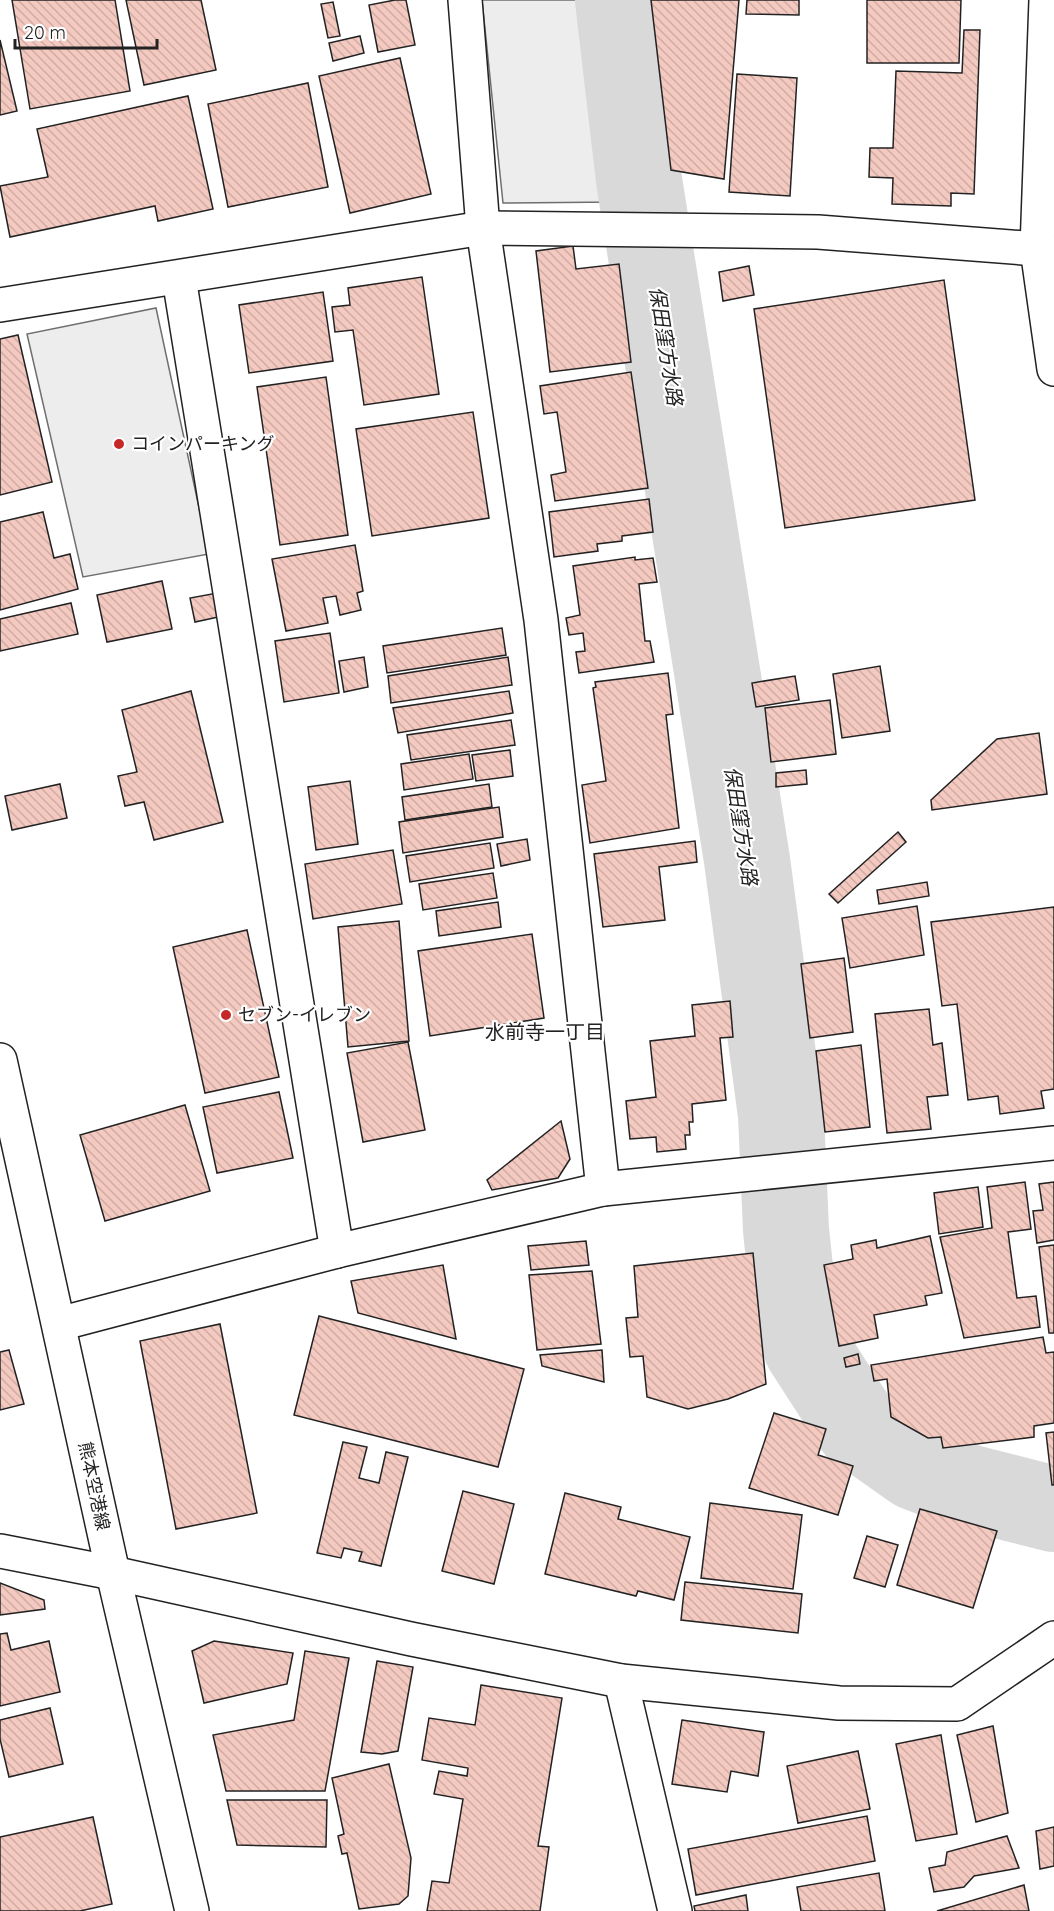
<svg xmlns="http://www.w3.org/2000/svg" width="1054" height="1911" font-family="Quicksand,'Noto Sans JP',sans-serif">
<defs>
<pattern id="building-back-hatch" width="6" height="6" patternUnits="userSpaceOnUse" patternTransform="scale(1.5)"><rect width="6" height="6" fill="#f3c9c0"/><path d="M-1 5l2 2M0 0l6 6M5-1l2 2" fill="none" stroke="#d0aca5"/></pattern>
</defs>
<rect width="100%" height="100%" fill="#fff"/>
<g fill="#ededed" stroke="#6f6f6f" stroke-width="1.5">
<path d="M482,0h110l25,202 -114,1z"/>
<path d="M156,308l53,246 -126,23 -56,-243z"/>
</g>
<g fill="none" stroke-linecap="round" stroke-linejoin="round">
<path stroke="#d9d9d9" stroke-width="86" d="M618,0l21,180 108,680 34,255 5,115 5,47 15,70 51,79 58,41 52,20 87,22"/>
</g>
<g fill="url(#building-back-hatch)" stroke="#222" stroke-width="1.5">
<path d="M12,0h103l15,91 -100,18z"/>
<path d="M126,0h75l15,70 -72,15z"/>
<path d="M395,0h11l9,45 -37,7 -9,-47z"/>
<path d="M651,0h88l-15,179 -53,-9z"/>
<path d="M747,0h52v15l-53,-1z"/>
<path d="M867,0h94l-2,63h-92z"/>
<path d="M333,2l7,34 -12,2 -7,-34z"/>
<path d="M964,30h16l-6,164 -23,-1v13l-59,-2 1,-26 -24,-1 1,-29h23l3,-77 66,2z"/>
<path d="M360,36l4,17 -31,8 -4,-18z"/>
<path d="M0,40l17,71 -17,4z"/>
<path d="M400,58l31,136 -81,19 -31,-137z"/>
<path d="M737,74l60,4 -7,118 -61,-4z"/>
<path d="M308,83l20,104 -100,20 -20,-103z"/>
<path d="M188,96l25,113 -55,12 -3,-15 -145,31 -10,-51 48,-9 -11,-48z"/>
<path d="M573,246l3,23 43,-5 12,98 -81,10 -14,-121z"/>
<path d="M749,266l5,29 -31,6 -4,-29z"/>
<path d="M422,277l17,117 -75,11 -11,-75 -18,2 -3,-25 18,-2 -2,-17z"/>
<path d="M944,280l31,220 -190,28 -31,-219z"/>
<path d="M323,292l10,69 -84,12 -10,-68z"/>
<path d="M18,335l34,147 -52,13v-156z"/>
<path d="M631,372l17,116 -93,13 -4,-26 15,-3 -9,-60 -13,2 -4,-28z"/>
<path d="M326,377l22,158 -68,10 -23,-158z"/>
<path d="M473,412l16,106 -117,18 -16,-107z"/>
<path d="M649,499l4,33 -31,4v5l-25,3 1,7 -44,6 -5,-45z"/>
<path d="M43,512l11,46 16,-4 8,35 -78,21v-88z"/>
<path d="M355,545l8,46 -6,2 4,17 -21,5 -4,-19 -13,2 5,25 -42,8 -14,-72z"/>
<path d="M635,557v3l18,-2 4,24 -18,2 6,57h5l4,21 -75,11 -3,-21 9,-1 -2,-18 -14,2 -3,-17 14,-3 -7,-49z"/>
<path d="M162,581l10,48 -65,13 -10,-47z"/>
<path d="M217,593l6,23 -28,6 -5,-24z"/>
<path d="M71,603l7,31 -78,17v-32z"/>
<path d="M502,628l4,27 -119,18 -4,-27z"/>
<path d="M330,633l9,60 -55,9 -9,-61z"/>
<path d="M364,657l4,30 -24,5 -5,-31z"/>
<path d="M508,657l4,28 -121,18 -3,-27z"/>
<path d="M880,666l10,65 -48,7 -9,-64z"/>
<path d="M668,673l5,41 -7,1 13,113 -89,15 -8,-58 24,-4 -13,-93 3,-1 -1,-5z"/>
<path d="M795,676l4,24 -43,7 -4,-24z"/>
<path d="M191,691l32,131 -69,18 -10,-38 -19,4 -7,-30 19,-4 -15,-62z"/>
<path d="M509,691l4,22 -115,20 -5,-25z"/>
<path d="M830,700l6,54 -65,8 -6,-54z"/>
<path d="M511,720l4,25 -104,15 -4,-25z"/>
<path d="M1039,733l8,61 -115,16 -1,-10 66,-61z"/>
<path d="M510,750l3,26 -37,5 -4,-26z"/>
<path d="M469,754l4,25 -69,11 -3,-26z"/>
<path d="M806,770l1,14 -31,3v-14z"/>
<path d="M350,781l8,63 -42,6 -8,-63z"/>
<path d="M60,784l7,34 -55,12 -7,-34z"/>
<path d="M489,784l3,23 -87,13 -3,-23z"/>
<path d="M499,807l4,30 -100,16 -4,-31z"/>
<path d="M898,832l8,10 -68,61 -9,-9z"/>
<path d="M527,839l3,21 -29,6 -4,-22z"/>
<path d="M695,841l2,21 -38,5 6,53 -62,7 -9,-73z"/>
<path d="M490,843l4,25 -84,14 -4,-26z"/>
<path d="M393,850l9,54 -89,15 -8,-55z"/>
<path d="M493,873l4,25 -74,12 -4,-26z"/>
<path d="M927,882l2,14 -50,8 -2,-14z"/>
<path d="M498,902l3,25 -62,9 -3,-25z"/>
<path d="M917,906l7,49 -74,13 -8,-50z"/>
<path d="M1054,907v182l-13,2 3,17 -44,6 -2,-18 -30,4 -11,-96 -15,2 -11,-84z"/>
<path d="M399,921l10,120 -61,6 -10,-120z"/>
<path d="M247,930l32,147 -74,16 -32,-146z"/>
<path d="M532,934l12,84 -114,18 -12,-85z"/>
<path d="M844,958l9,74 -43,6 -9,-74z"/>
<path d="M730,1001l3,36 -13,1 6,62 -34,4 1,18h-4l1,13h-5l1,14 -29,3 -1,-15 -26,2 -4,-38 30,-4 -6,-56 45,-5 -3,-31z"/>
<path d="M929,1009l4,36 9,-2 6,52 -21,2 4,32 -44,4 -12,-119z"/>
<path d="M408,1042l17,88 -62,12 -16,-89z"/>
<path d="M861,1045l9,82 -45,5 -9,-81z"/>
<path d="M279,1092l14,66 -76,15 -14,-66z"/>
<path d="M185,1105l25,86 -105,30 -25,-86z"/>
<path d="M561,1121l9,38 -12,19 -66,12 -5,-10z"/>
<path d="M1025,1182l6,47 -23,3 9,66 19,-2 4,31 -76,11 -24,-101 52,-9 -5,-41z"/>
<path d="M1054,1182v58l-17,3 -4,-32 10,-1 -4,-26z"/>
<path d="M978,1187l5,40 -44,7 -5,-41z"/>
<path d="M930,1236l12,57 -17,3 2,9 -53,10 4,23 -39,8 -15,-81 29,-6 -2,-14 25,-5 1,8z"/>
<path d="M586,1241l3,24 -58,5 -3,-24z"/>
<path d="M1054,1245v88h-5l-10,-86z"/>
<path d="M753,1253l13,131 -38,15 -40,10 -41,-12 -4,-41 -13,1 -4,-39 12,-1 -4,-51z"/>
<path d="M443,1265l13,74 -98,-26 -7,-32z"/>
<path d="M592,1271l9,73 -64,6 -8,-75z"/>
<path d="M319,1316l205,53 -26,98 -204,-52z"/>
<path d="M220,1324l37,189 -81,16 -36,-188z"/>
<path d="M1043,1337l3,16 8,-1v71l-20,3v11l-91,11 -2,-11 -13,1 -37,-21 -4,-38 -13,2 -3,-16z"/>
<path d="M9,1350l15,54 -24,6v-58z"/>
<path d="M602,1350l2,32 -62,-16 -2,-11z"/>
<path d="M858,1354l2,10 -14,3 -2,-9z"/>
<path d="M774,1413l52,16 -8,26 35,11 -15,49 -89,-27z"/>
<path d="M1054,1432v53h-2l-6,-52z"/>
<path d="M343,1442l24,5 -8,31 20,5 7,-31 22,5 -27,109 -22,-5 3,-9 -18,-4 -3,10 -24,-5z"/>
<path d="M463,1491l51,13 -20,80 -52,-13z"/>
<path d="M565,1493l56,14 -3,12 72,18 -16,63 -36,-9 -2,5 -91,-22z"/>
<path d="M710,1503l92,12 -9,74 -92,-11z"/>
<path d="M920,1509l77,22 -24,77 -76,-23z"/>
<path d="M867,1536l31,9 -13,42 -31,-9z"/>
<path d="M685,1582l117,12 -4,39 -117,-13z"/>
<path d="M0,1583l44,17 1,9 -45,6z"/>
<path d="M7,1633l4,17 38,-9 11,51 -60,14v-72z"/>
<path d="M214,1641l79,12 -6,31 -83,19 -12,-52z"/>
<path d="M305,1651l44,7 -24,133h-99l-13,-56 81,-15z"/>
<path d="M377,1661l36,6 -15,84 -16,3 -21,-2z"/>
<path d="M481,1685l81,13 -24,148 11,1 -9,64h-113l5,-30 17,2 14,-84 -29,-5 5,-23 28,5 1,-8 -46,-8 7,-42 46,7z"/>
<path d="M50,1708l13,56 -54,13 -9,-38v-19z"/>
<path d="M682,1720l82,12 -6,44 -27,-5 -4,21 -55,-8z"/>
<path d="M993,1726l15,87 -32,9 -19,-87z"/>
<path d="M941,1735l16,99 -41,7 -20,-97z"/>
<path d="M858,1751l12,58 -72,14 -11,-57z"/>
<path d="M389,1764l22,94 -3,38 -9,8 -40,5 -12,-56 -5,1 -4,-18 6,-2 -12,-56z"/>
<path d="M227,1800h100l-1,47 -89,-2z"/>
<path d="M867,1816l8,45 -179,34 -8,-46z"/>
<path d="M93,1817l19,87 -32,7h-80v-74z"/>
<path d="M1054,1827v39l-14,3 -4,-38z"/>
<path d="M1007,1836l12,32 -45,8 -10,11 -30,5 -5,-24 16,-3 2,-13z"/>
<path d="M879,1873l6,38h-84l-4,-24z"/>
<path d="M1024,1885l5,26h-92z"/>
<path d="M746,1895l2,16h-53l-1,-5z"/>
</g>
<g fill="none" stroke-linecap="round" stroke-linejoin="round">
<defs>
<g id="street">
<path d="M465,0l18,228 58,392 62,569"/>
<path d="M179,278l158,973 266,-62 451,-46"/>
<path d="M0,305l483,-77 335,4 219,17 17,5"/>
<path d="M59,1324l278,-73"/>
<path d="M0,1551l113,22 298,66 210,42 218,22 118,1 97,-66"/>
<path d="M621,1681l54,230"/>
</g>
<g id="secondary">
<path d="M1046,0l-9,249 17,120"/>
<path d="M0,1060l113,513 79,338"/>
</g>
</defs>
<use href="#street" stroke="#222" stroke-width="36"/>
<use href="#secondary" stroke="#222" stroke-width="36"/>
<use href="#street" stroke="#fff" stroke-width="33"/>
<use href="#secondary" stroke="#fff" stroke-width="33"/>
</g>
<g fill="#c62828" stroke="#fff" stroke-width="2">
<circle cx="119" cy="444" r="6"/>
<circle cx="226" cy="1015" r="6"/>
</g>
<g text-anchor="middle" stroke-width="4.5" stroke-linejoin="round" paint-order="stroke">
<g font-size="18" fill="#222" stroke="#fff" text-anchor="start">
<text x="131" y="450">コインパーキング</text>
<text x="238" y="1021">セブン-イレブン</text>
</g>
<g font-size="18" fill="#222" stroke="#fff">
<text transform="translate(94 1486) rotate(78)" y="6">熊本空港線</text>
</g>
<g font-size="20" font-style="italic" fill="#222" stroke="#fff">
<text transform="translate(666 346) rotate(81)" y="7">保田窪方水路</text>
<text transform="translate(741 826) rotate(81)" y="7">保田窪方水路</text>
</g>
<g font-size="20" fill="#222" stroke="#fff">
<text x="545" y="1039">水前寺一丁目</text>
</g>
</g>
<path d="M15 39v9h142v-9" fill="none" stroke="#222222" stroke-width="3"/>
<text x="24" y="39" font-size="18" fill="#222222" stroke="#ffffff" stroke-width="4.5" paint-order="stroke">20 m</text>
</svg>
